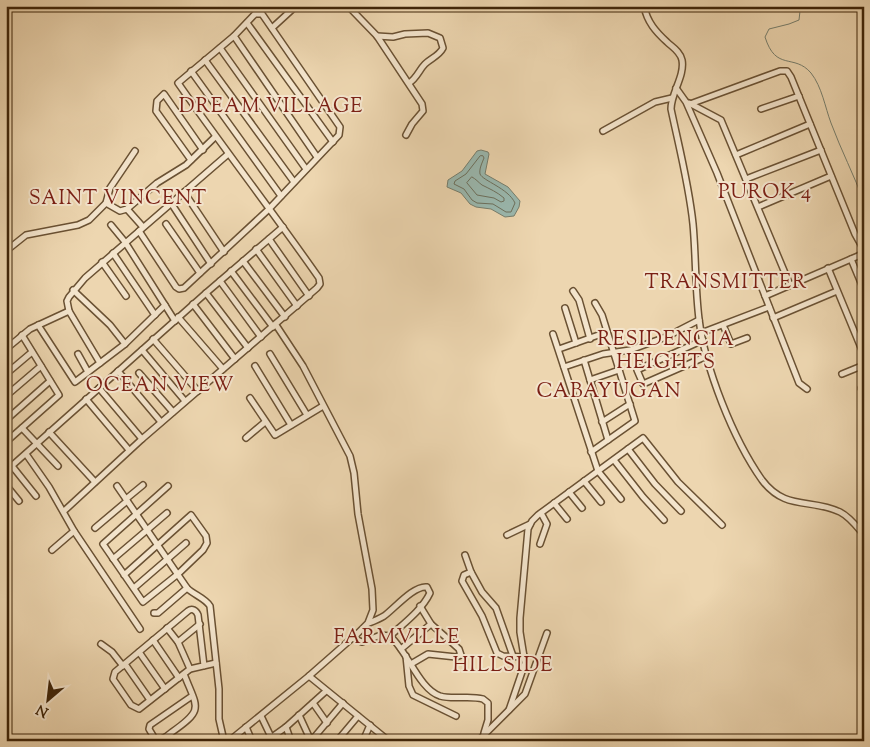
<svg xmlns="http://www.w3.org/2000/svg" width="870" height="747" font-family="'Sorts Mill Goudy',serif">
<rect width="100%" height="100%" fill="#edd6b0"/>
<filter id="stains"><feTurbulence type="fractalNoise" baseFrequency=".004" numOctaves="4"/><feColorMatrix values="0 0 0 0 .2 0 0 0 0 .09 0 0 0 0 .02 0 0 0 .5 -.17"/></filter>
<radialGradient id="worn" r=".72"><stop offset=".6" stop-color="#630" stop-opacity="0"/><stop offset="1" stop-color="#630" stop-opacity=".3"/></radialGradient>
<path fill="#9ab9b0" stroke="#767e6d" d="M481,150l7,2 1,2 -4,20 23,13 12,14 -1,6 -5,9 -9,1 -14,-8 -15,-2 -6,-3 -9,-11 -14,-6 1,-7 14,-9 15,-20z"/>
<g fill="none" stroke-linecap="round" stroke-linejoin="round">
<g stroke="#6c6f5c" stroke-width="1">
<path d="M483,156l1,2c-2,5 -5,11 -4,16 3,7 28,14 35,29l-4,9h-5l-13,-8 -16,-1 -5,-3 -8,-11 -10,-5 1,-3 11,-7 14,-18z"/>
<path d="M472,177c4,2 6,5 10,8 8,4 15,7 22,13v3l-3,1 -7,-4 -17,-3 -10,-12z"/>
</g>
<path stroke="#767e6d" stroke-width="1" d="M796,6l4,5 -1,9 -10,4 -20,5 -4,8c11,35 29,16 46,36 11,14 14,34 20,50 10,27 23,52 33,79"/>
<defs>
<g id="minor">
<path d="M348,6l29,30 45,68 1,7 -11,13 -6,11"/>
<path d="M644,6c3,16 12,26 23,36 5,5 13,9 15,18 3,16 -11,33 -11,49 8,38 18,76 22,115 3,32 2,63 6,95 6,49 34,120 63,161 23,31 49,18 78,32 10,5 17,15 24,23"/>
<path d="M247,23l86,119"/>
<path d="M272,28l24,-22"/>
<path d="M234,36l83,121"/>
<path d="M377,36l16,1 12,-3 23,-1 12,5 3,10c-4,8 -12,10 -18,16 -6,6 -8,14 -16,19"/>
<path d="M220,48l86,121"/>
<path d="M205,60l89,122"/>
<path d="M191,71l90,125"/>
<path d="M676,88l10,14 31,71 82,210 8,6"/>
<path d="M689,103l32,17 69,165"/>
<path d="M690,104l90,-33h7l4,6 64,157 9,16"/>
<path d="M761,109l38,-13"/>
<path d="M603,131l52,-29 17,-4"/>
<path d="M736,155l74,-31"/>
<path d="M191,160l-35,-49 1,-10 7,-7 39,56"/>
<path d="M746,179l75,-29"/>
<path d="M184,192l40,60"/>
<path d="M106,203l14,8 7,-2 30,-26 29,-18 29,-28"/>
<path d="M171,203l40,61"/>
<path d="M758,207l73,-31"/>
<path d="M127,209l16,18"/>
<path d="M166,224l34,49"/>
<path d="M111,225l14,17 50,79"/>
<path d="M269,239l40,57"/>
<path d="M256,249l41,57"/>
<path d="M6,251l20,-16 52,-10 11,-5 17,-17 4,-15 25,-37"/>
<path d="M113,253l42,62"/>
<path d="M851,259l13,31"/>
<path d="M243,261l42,56"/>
<path d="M102,262l24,34"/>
<path d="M828,268l36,87"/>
<path d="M231,271l42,56"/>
<path d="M220,281l41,56"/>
<path d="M73,290l37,35 15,19"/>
<path d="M573,291l6,9 11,39"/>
<path d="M206,293l42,55"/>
<path d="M765,296l93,-40 6,-4"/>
<path d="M193,304l42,55"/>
<path d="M565,308l11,35"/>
<path d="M178,317l45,52"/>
<path d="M773,318l64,-27"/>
<path d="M38,325l37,57 50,-38 40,-39"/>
<path d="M723,325l8,19 16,-6"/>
<path d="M701,333l68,-26"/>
<path d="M553,334l45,137 23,28"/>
<path d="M153,339l45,52"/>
<path d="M703,340l-66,30 6,14 64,-28"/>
<path d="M6,349l24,-20 39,-18"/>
<path d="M559,349l48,-17"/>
<path d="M142,350l43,51"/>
<path d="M78,354l10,18"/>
<path d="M270,354l37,61"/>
<path d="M584,360l24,80"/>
<path d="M100,363l-31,-52 -2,-10 2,-4 16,-19 142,-123"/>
<path d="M255,366l36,59"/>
<path d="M564,367l39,-13 27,-4 36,-13 33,-17"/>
<path d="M118,371l43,51"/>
<path d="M139,373l34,39"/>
<path d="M6,374l26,-22"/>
<path d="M842,374l22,-9"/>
<path d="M590,380l29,-10"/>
<path d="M864,385l-3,3 3,7"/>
<path d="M99,388l43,51"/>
<path d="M6,396l35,-30"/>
<path d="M250,398l25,37 48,-29"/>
<path d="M86,399l43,51"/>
<path d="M6,420l44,-39"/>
<path d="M602,422l28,-18"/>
<path d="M22,428l36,38"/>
<path d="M49,432l46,50"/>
<path d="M246,438l19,-16"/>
<path d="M6,442l53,-47 -37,-60"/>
<path d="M628,449l27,35 26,27"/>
<path d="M591,452l44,-31 -33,-106 -7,-12"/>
<path d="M26,454l23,33 25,44 66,98"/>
<path d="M614,460l29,37 21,23"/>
<path d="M12,466l24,30"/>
<path d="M6,471l200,-178 77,-66"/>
<path d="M584,481l17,21"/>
<path d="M6,485l13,16"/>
<path d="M117,486l70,102c7,7 18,10 23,18l9,83v30l5,22"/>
<path d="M569,492l13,16"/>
<path d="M126,499l17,-14"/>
<path d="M554,503l13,16"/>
<path d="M64,511l78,-72 175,-151 3,-4 -1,-6c-46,-66 -95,-129 -141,-195l56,-47 21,-22h7l78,113 -1,8 -70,74 -85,79 -5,1 -3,-2 -37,-56"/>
<path d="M95,528l32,-27"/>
<path d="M507,535l23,-11"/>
<path d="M540,544l7,-20 -6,-11"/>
<path d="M52,550l22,-19"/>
<path d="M465,555l6,17 11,20 14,16 17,48"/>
<path d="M113,559l54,-46"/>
<path d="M471,572l-7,3 -2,6 20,35 15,37 6,3 22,1"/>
<path d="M124,575l67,-60 15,21 1,7 -4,7 -25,24 -35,28 -40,-58 65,-58"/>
<path d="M134,588l52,-45"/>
<path d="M154,613h4l29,-25"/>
<path d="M369,623c5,-2 10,-4 15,-7 10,-7 30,-31 43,-29l3,6c-8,17 -27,31 -40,43"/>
<path d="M167,628l11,14 12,27"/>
<path d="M352,638l10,4 19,-7 9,1c18,16 29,53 50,60 14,4 29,-1 43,3l5,4v17l-4,13"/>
<path d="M153,640l26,38"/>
<path d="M178,642l22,-18"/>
<path d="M101,644l11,8 11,14"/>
<path d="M401,649l30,-25"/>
<path d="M139,652l26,37"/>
<path d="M406,656l3,30 4,9 43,21"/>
<path d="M125,664l25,36"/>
<path d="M411,664l17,-10 28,3 5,-2 -2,-6 -28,-25 -11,-18"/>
<path d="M204,666l-6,-51c-2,-5 -6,-7 -10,-4l-73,61 -2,7 18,26 8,4 51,-40 26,-6"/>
<path d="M184,674c13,34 21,35 -12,58 -5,4 -10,9 -17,7l-6,-10 1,-4 42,-29"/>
<path d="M309,676l80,65"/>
<path d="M313,703l14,20"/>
<path d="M509,710l16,-47 -5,-31v-14l8,-89 4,-8 6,-6 105,-77 35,44 44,43"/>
<path d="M299,715l12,26 32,-38"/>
<path d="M261,716l12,25"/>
<path d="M246,727l6,14"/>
<path d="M286,727l5,14"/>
<path d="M272,737l14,-10 40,-36"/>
<path d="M229,741l80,-65 49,-43 10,-10 5,-13 -1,-21 -14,-75 -4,-41 -4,-17 -47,-90 -27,-41"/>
<path d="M337,741l21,-25"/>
<path d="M363,741l7,-16"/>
<path d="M478,741l47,-47 22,-61"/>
</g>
</defs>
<use href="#minor" stroke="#6a5133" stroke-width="8"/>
<use href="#minor" stroke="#f3e4cc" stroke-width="5"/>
</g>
<g text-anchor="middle" stroke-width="4" stroke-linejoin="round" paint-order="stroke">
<g font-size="20" letter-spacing="1" fill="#7a1f14" stroke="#f3e4cc">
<text x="271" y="112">DREAM VILLAGE</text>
<text x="765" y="198">PUROK 4</text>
<text x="118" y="204">SAINT VINCENT</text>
<text x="726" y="288">TRANSMITTER</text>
<text x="666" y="345">RESIDENCIA<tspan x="666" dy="23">HEIGHTS</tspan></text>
<text x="160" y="391">OCEAN VIEW</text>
<text x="609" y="397">CABAYUGAN</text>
<text x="397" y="643">FARMVILLE</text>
<text x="503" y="671">HILLSIDE</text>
</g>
</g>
<rect width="870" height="747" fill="none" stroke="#edd6b0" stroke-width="25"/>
<rect x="8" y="8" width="855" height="732" fill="none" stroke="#3f2509" stroke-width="2.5"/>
<rect x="12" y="12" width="845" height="722" fill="none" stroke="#3f2509"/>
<g transform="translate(48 700) rotate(208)" stroke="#f3e4cc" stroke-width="4" paint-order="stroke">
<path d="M0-4L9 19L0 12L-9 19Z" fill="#3f2509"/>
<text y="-8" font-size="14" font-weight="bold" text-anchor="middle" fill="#3f2509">N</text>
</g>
<rect width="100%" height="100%" filter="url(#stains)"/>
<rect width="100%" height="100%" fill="url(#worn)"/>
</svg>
